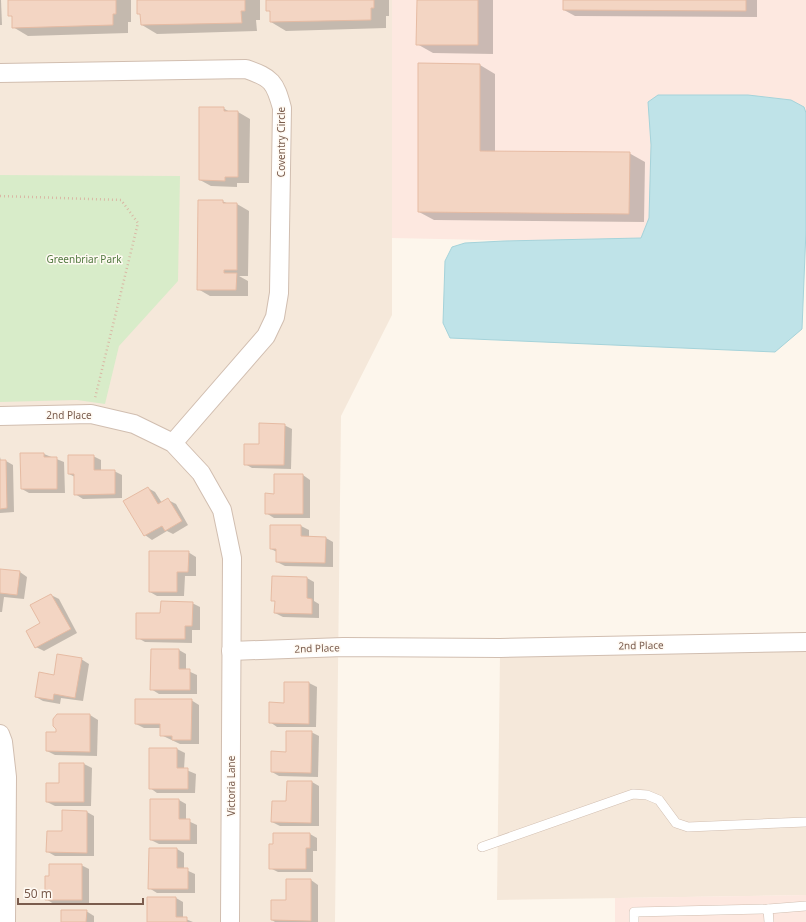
<svg xmlns="http://www.w3.org/2000/svg" width="806" height="922" font-family="'Noto Sans',sans-serif">
<rect width="100%" height="100%" fill="#fdf6ec"/>
<g fill="#f5e8da">
<path d="M0,0h392v315l-51,101 -6,506h-335z"/>
<path d="M806,647v248l-309,5 3,-246z"/>
</g>
<g fill="#fde8e0">
<path d="M392,0h414v112l-124,2 -6,130 -284,-6z"/>
<path d="M806,895v27h-191v-24z"/>
</g>
<path fill="#d8ecc9" d="M0,175l180,1 -2,105 -59,65 -14,58 -28,-4 -77,2z"/>
<path fill="#bfe3e8" stroke="#a5d3da" d="M658,95h90l43,5 13,7 2,6v117l-4,99 -27,23 -325,-14 -7,-15 2,-62 7,-14 13,-4 39,-2 137,-3 8,-20 2,-73 -3,-43z"/>
<g fill="#0003">
<path d="M0,0h1l1,25h-2z"/>
<path d="M9,0h122v22h-3v11l-100,3 -15,-9v-10l-4,-2z"/>
<path d="M138,0h122v20h-4l1,11 -100,3 -15,-9 -1,-10 -3,-2z"/>
<path d="M267,0h122v16h-3v12l-100,3 -15,-9v-10l-4,-2z"/>
<path d="M418,0h75v54l-60,-1 -16,-9z"/>
<path d="M564,0h193v17l-182,-1 -11,-6z"/>
<path d="M480,65l15,9v79h134l16,9 -1,60 -210,-2 -15,-8z"/>
<path d="M223,108l7,4h8l12,7 -1,64h-12v4l-26,-1 -11,-6z"/>
<path d="M222,201l7,3h8l12,7 -1,65h-9l9,5v15h-38l-12,-7z"/>
<path d="M284,425l8,4 -1,40 -39,-1 -7,-4 15,-19z"/>
<path d="M21,454h23l20,8 1,31h-36l-7,-4z"/>
<path d="M93,456l8,4v11h13l8,4v23l-39,1 -8,-5v-17l-6,-3z"/>
<path d="M0,457l1,4h5l7,4 1,47 -14,1z"/>
<path d="M303,475l7,5v38h-36l-8,-5z"/>
<path d="M148,488l7,4 7,11 6,-3 8,4 12,21 -15,9 -6,-3 -15,9 -7,-5z"/>
<path d="M271,526h30l8,4v7l17,1 7,4v25l-48,-1 -8,-4v-10l-6,-3z"/>
<path d="M188,552l8,5v19h-11l-1,20h-27l-7,-4z"/>
<path d="M0,570l20,2 7,5 -3,22 -20,-2 -2,15h-2z"/>
<path d="M307,578l7,4v19l5,3v14l-36,-1 -8,-4 1,-11 -4,-2z"/>
<path d="M51,595l8,4 18,34 -33,18 -8,-4 5,-23z"/>
<path d="M192,603l8,4v23h-8v13l-47,-1 -7,-4 23,-24z"/>
<path d="M179,650l7,4v16l11,5v19h-38l-8,-5z"/>
<path d="M81,659l8,5 -6,37 -22,-3 -1,6 -17,-3 -7,-4 19,-21z"/>
<path d="M309,683l8,4 -1,40h-39l-7,-5 15,-18z"/>
<path d="M191,700l8,5v39h-19l-19,-9v-7h-17l-8,-4z"/>
<path d="M90,715l8,5 -1,36 -42,-1 -8,-4 10,-18z"/>
<path d="M311,732l8,4 -1,41 -39,-1 -7,-4 15,-19z"/>
<path d="M150,749h27l8,4 -1,16 12,5 -1,19h-38l-7,-5z"/>
<path d="M60,764h24l8,4 -1,38h-36l-8,-4 13,-18z"/>
<path d="M312,782l7,4v40h-39l-8,-4 15,-20z"/>
<path d="M179,800l7,4v16l11,5v19h-38l-8,-4z"/>
<path d="M87,812l7,4v40h-39l-7,-4 15,-20z"/>
<path d="M310,834l7,4v13h-4v21h-35l-8,-4z"/>
<path d="M177,849l7,4v16l11,5v19h-38l-8,-5z"/>
<path d="M81,865l8,4v35h-35l-8,-5z"/>
<path d="M311,880l7,5v37h-43l-3,-2 15,-19z"/>
<path d="M176,898l7,4v16l10,4h-45z"/>
<path d="M86,911l8,5v6h-32z"/>
</g>
<g fill="#f3d5c3" stroke="#e6bba3">
<path d="M8,0h108v14h-3v11l-101,3v-12h-4z"/>
<path d="M137,0h108v11h-4l1,12 -101,2 -1,-11h-3z"/>
<path d="M266,0h108v8h-3v12l-101,2v-11h-4z"/>
<path d="M417,0h61v45h-62z"/>
<path d="M563,0h183v11l-183,-1z"/>
<path d="M418,63l62,1v87l150,1 -1,62 -211,-2z"/>
<path d="M199,107h25v4h14v66h-13v4l-26,-1z"/>
<path d="M198,200h25v3h14v67h-13v3h13l-1,17h-39z"/>
<path d="M259,423l26,1 -1,41h-40v-21h15z"/>
<path d="M20,453h24v4h13v32h-36z"/>
<path d="M68,455h26v15h21v24l-41,1v-21h-6z"/>
<path d="M0,460h6l1,48 -7,1z"/>
<path d="M274,474h29v40h-38v-21l9,1z"/>
<path d="M148,487l10,17 10,-6 14,23 -17,10 -3,-5 -18,10 -21,-35z"/>
<path d="M270,525h31v11l25,1 -1,26 -49,-1v-13h-6z"/>
<path d="M149,551h40l-1,21h-11v20h-28z"/>
<path d="M0,569l20,2 -3,24 -17,-2z"/>
<path d="M272,576l35,1v21l5,1v15l-38,-1 1,-12h-4z"/>
<path d="M51,594l20,35 -36,19 -9,-17 14,-8 -10,-18z"/>
<path d="M161,601l32,1 -1,24h-7v13h-49v-26h24z"/>
<path d="M151,649h28v20h11v21h-40z"/>
<path d="M57,654l25,4 -7,40 -21,-4 -1,6 -18,-3 4,-25 15,3z"/>
<path d="M284,682h25v42l-40,-1v-21l15,1z"/>
<path d="M135,699h57l-1,41h-19v-4h-12v-12h-25z"/>
<path d="M57,714h33v38l-44,-1v-19h10v-3l-3,-3v-7z"/>
<path d="M286,731h26l-1,42 -40,-1v-21l15,1z"/>
<path d="M149,748h28v20h11v21h-39z"/>
<path d="M59,763h25v39h-38v-19h13z"/>
<path d="M287,781h25l-1,42 -40,-1 1,-21h14z"/>
<path d="M150,799h29v20h11v21h-40z"/>
<path d="M62,810l25,1v42l-41,-1 1,-21h15z"/>
<path d="M273,833h37v15h-4v21h-37v-25h4z"/>
<path d="M149,848h28v20h11v21h-40z"/>
<path d="M49,864h33v36h-37v-24h4z"/>
<path d="M286,879h25v42l-40,-1v-20h15z"/>
<path d="M147,897h29v20h11v5h-40z"/>
<path d="M61,910h26l-1,12h-25z"/>
</g>
<g fill="none" stroke-linecap="round" stroke-linejoin="round">
<defs>
<g id="service">
<path d="M482,847l151,-53 14,1 12,5 17,23 12,4 118,-5"/>
<path d="M768,909l1,13"/>
<path d="M634,922v-10l134,-3 38,-3"/>
</g>
<g id="minor">
<path d="M0,73l246,-4c26,9 29,13 36,39l-3,185 -4,24 -9,19 -93,107"/>
<path d="M0,416l91,-2 43,10 39,19 28,30 21,37 10,48 -2,364"/>
<path d="M231,651l112,-4 157,1 306,-6"/>
<path d="M0,734l3,8 4,35 -1,145"/>
</g>
</defs>
<use href="#service" stroke="#d1beb0" stroke-width="10"/>
<use href="#minor" stroke="#d1beb0" stroke-width="20"/>
<path stroke="#d9b8a5" stroke-width="2.5" stroke-dasharray="1 3" stroke-linecap="butt" d="M0,196l121,4 17,23 -43,175"/>
<use href="#service" stroke="#fff" stroke-width="9"/>
<use href="#minor" stroke="#fff" stroke-width="18"/>
</g>
<g text-anchor="middle" stroke-width="3" stroke-linejoin="round" paint-order="stroke">
<g font-size="10" fill="#7a5c4d" stroke="#fffaf3">
<text transform="translate(281 142) rotate(-90)" y="4">Coventry Circle</text>
<text x="69" y="419">2nd Place</text>
<text transform="translate(641 645) rotate(-1)" y="4">2nd Place</text>
<text transform="translate(317 648) rotate(-2)" y="4">2nd Place</text>
<text transform="translate(231 786) rotate(-90)" y="4">Victoria Lane</text>
</g>
<g font-size="10" fill="#537a41" stroke="#fffaf3">
<text x="84" y="263">Greenbriar Park</text>
</g>
</g>
<path d="M18 898v6h125v-6" fill="none" stroke="#7a5c4d" stroke-width="2"/>
<text x="24" y="898" font-size="12" fill="#7a5c4d" stroke="#fffaf3" stroke-width="3" paint-order="stroke">50 m</text>
</svg>
